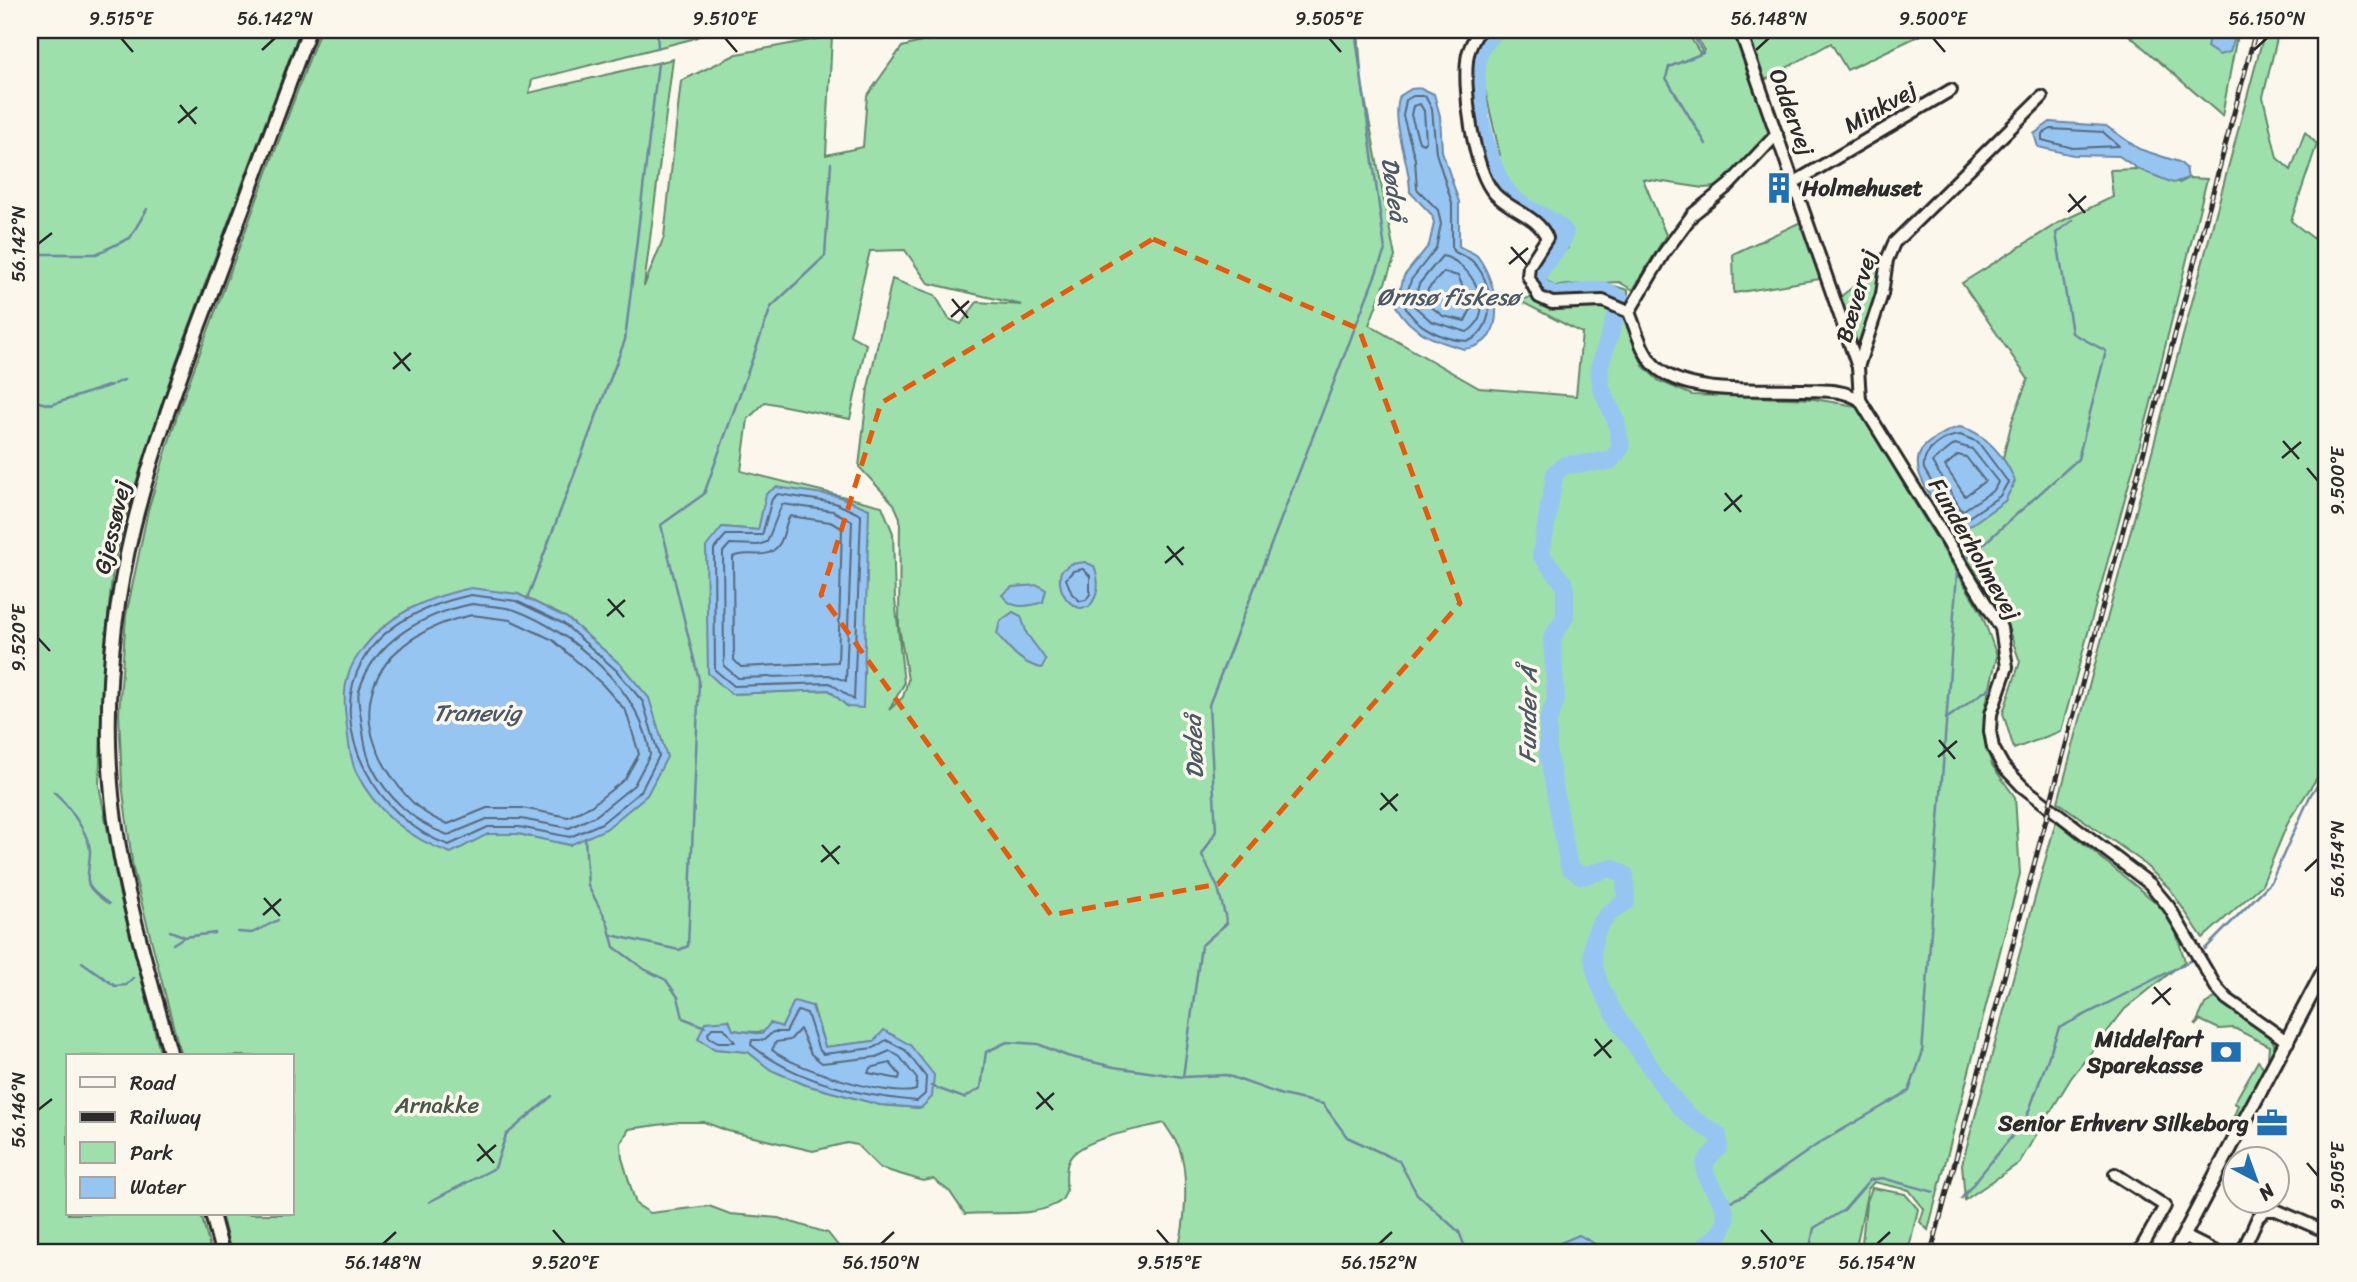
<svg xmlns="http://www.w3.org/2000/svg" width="2357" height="1282" font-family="Sriracha,sans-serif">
<rect width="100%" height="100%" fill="#fbf7ec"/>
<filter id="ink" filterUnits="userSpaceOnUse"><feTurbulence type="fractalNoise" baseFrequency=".0143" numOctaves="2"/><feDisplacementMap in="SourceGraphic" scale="14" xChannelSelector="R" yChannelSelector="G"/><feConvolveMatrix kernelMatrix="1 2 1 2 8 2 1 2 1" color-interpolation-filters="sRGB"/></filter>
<g filter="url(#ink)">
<g fill="#9ee0ab" stroke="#64866b" stroke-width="2" fill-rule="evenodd">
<path d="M30,30h270l-124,332 -49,148 -14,58 -9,86 -5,131 21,111 41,160h-93v158h133l10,38h-181z"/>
<path d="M320,30h393l-21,9 -160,41 -3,13 144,-34 -29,227 20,-49 17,-156 56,-27 95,-18 -6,119 37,-8 4,-51 35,-49 65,-17h391l4,53 33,174 -26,68 110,63 97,8 6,-63 -64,-33 86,-17 24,7 -1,37 16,39 16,15 33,14 122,4 42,7 125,206 16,44 -13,57v24l8,28 23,32 5,77 -92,356 -8,-8 4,-13 -15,-19 -35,-8 -6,7 -13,63h-246l-30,-17 -40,17h-362c9,-27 12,-78 2,-105 -4,-8 -10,-16 -15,-24 -23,6 -84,15 -95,37 -8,15 5,35 -13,44 -25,14 -63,7 -91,10l-15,-22 -17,-13 -10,2 -43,-13 -23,-23 -10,-2 -34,8 -85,-20 -24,-9h-25l-50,7 -8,14 1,15 14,46 14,9 59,-7 21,8 48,4 50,15 15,19h-612l-10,-38h71v-158h-111l-48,-187 -11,-85 -3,-71 7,-97 22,-106 31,-101zM905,250l23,33 94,22 -45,-3 -16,22 -12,-5 -14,-24 -43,-16 -24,109 -9,79 35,37 6,14 -1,109 9,53 -5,17 -14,13 15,-26 -9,-85 -2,-66 -11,-27 -141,-35 7,-52 17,-17 85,17 16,-75 -16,-9 20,-84zM722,527l36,3 90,177 -19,-17 -98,4zM518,594l49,24 54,47 -51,180 -52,-11h-30zM813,1006l12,41 49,-6 47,67 -41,-3 -74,-20 -35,-15 -23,-18 -33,-3 14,-29 4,10c42,6 46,-1 80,-24z"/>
<path d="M1507,30h179l14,23 4,-3 -11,-20h44l35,101 -47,55 -21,2 -61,-9 23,56 -33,55 -14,-8 -65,4 -11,-8 4,-11 21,-19v-20l-11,-12 -42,-20 -21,-36 6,-5 -20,-87 4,-13z"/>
<path d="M1754,30h177l-84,40 -16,-27 -68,38 -14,-44z"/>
<path d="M2123,30h115l-16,86z"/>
<path d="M2265,30h14l-16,67 14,61 14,12 14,-38 12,12 -26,77 36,28v514l-38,57 -27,65 -59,53 -34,-50 -29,-28 -82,-58z"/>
<path d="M2138,169l42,14 8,-5 19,1 -57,228 -89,324 -47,18 -11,-36 17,-51 -16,-46 -52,-81 61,-48 -12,-21 11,-45 16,-42 -66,-96 96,-60 55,-26 -3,-27z"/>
<path d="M1803,221l17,58 -86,14 -1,-39z"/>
<path d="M1881,265l-8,40 -16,41 -17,-49z"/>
<path d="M2056,821l114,93 15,47 -60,48 -54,69 -52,85 -54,37 -3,-36z"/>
<path d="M2215,998l57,41 3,8 -4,9 -3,1 1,-11 -35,-18 -15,1 -19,-9 -5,6 10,-22z"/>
<path d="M2258,1061l7,8 -32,59 -3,-1 8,-22 -4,-2z"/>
<path d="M1872,1188l33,6 13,15 -10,43h-47l5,-48z"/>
</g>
<g fill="#97c5f2" stroke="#6c87a2" stroke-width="2">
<path d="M2211,30h21l2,9 -4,13 -11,3 -12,-8z"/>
<path d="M1421,88l13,6 6,22 2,35 17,51v44c6,5 14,5 19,11 19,26 34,87 -14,92 -28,-8 -53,-16 -68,-43l8,-30 25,-31 5,-22 -2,-8 -22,-23c0,-32 -20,-69 -10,-96l11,-7z"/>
<path d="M2050,122l56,4 33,23 40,13 7,6 2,10 -15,5 -35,-14 -19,-13 -46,-1 -35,-8 -4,-13z"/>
<path d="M1960,427c25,5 46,31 55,54l-10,20 -43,30 -9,-3 -6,-7c-14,-24 -48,-59 -16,-80 10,-6 17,-12 29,-14z"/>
<path d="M776,487l61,9 32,13 -6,199 -15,-1 -19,-17 -98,4 -23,-21 -2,-126 16,-20 36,3 8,-36z"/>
<path d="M1085,562l9,4c6,15 5,29 -5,41l-9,1c-16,-5 -23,-22 -19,-37l10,-7z"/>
<path d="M1038,585l8,5 -3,12c-16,5 -31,8 -41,-7l10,-8z"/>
<path d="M471,588l47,6 49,24 54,47 28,33 18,59 -20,38 -41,34 -36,16 -52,-11h-30l-37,19c-40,-13 -76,-42 -95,-81 -7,-15 -8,-37 -10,-53 -3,-23 -2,-45 13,-65 28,-40 66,-56 112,-66z"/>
<path d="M1013,612l8,4 6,18 19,26 -4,8c-20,-3 -32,-19 -45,-34l3,-13z"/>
<path d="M794,1001l18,5 13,41 49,-6 10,-11 26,15 24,30 -2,22 -11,11 -41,-3 -74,-20 -35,-15 -23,-18 -33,-3 -17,-10 7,-17 24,-2 4,10 29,4 8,-11 12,4z"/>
<path d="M1579,1235l30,17h-70z"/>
</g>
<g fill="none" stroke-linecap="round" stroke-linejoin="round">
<g stroke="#56697b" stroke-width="2">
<path d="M1413,96h12l7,13 4,44 16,50v46c6,7 13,6 19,11 22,18 28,67 -2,81 -24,0 -54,-14 -65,-36l7,-25 25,-32 5,-24 -3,-14 -21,-21 -2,-30 -12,-43 3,-16z"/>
<path d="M1420,104l4,7 2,30 -3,3 -4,-2 -8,-27 2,-9z"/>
<path d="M2051,129l52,3 16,14 -46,2 -31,-8v-6z"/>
<path d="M1442,256c28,4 58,57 25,76l-36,-11 -18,-16 6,-21z"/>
<path d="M1444,272l14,4 14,31 -7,14 -22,-5 -18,-14 3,-13z"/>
<path d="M1960,435l18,7 30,40 -8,14 -40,27 -8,-6 -28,-48c-3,-18 20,-33 36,-34z"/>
<path d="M1955,444l17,5 26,33 -4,8 -32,21 -30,-49z"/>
<path d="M1958,455l8,2 19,24 -20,15 -20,-30z"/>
<path d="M778,494l57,9 26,12 -7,185 -24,-17 -96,3 -19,-16 -1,-121 12,-14h36l10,-36z"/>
<path d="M782,504l51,7 19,10 -6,160 -17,-6 -91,3 -14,-12 -1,-114 7,-8 28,1 9,-3z"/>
<path d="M790,516l40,6 12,6 -4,134 -97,5 -7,-7 -1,-103c15,-8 35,6 47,-14 5,-9 5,-20 10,-27z"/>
<path d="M1083,569l7,7v18l-4,6 -6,1 -8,-7 -6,-15 7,-8z"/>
<path d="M471,595l45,6 48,23 52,46 27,32 16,54 -18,35 -39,32 -32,14 -51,-10h-31l-39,18c-69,-23 -126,-117 -86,-185 23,-39 67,-56 108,-65z"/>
<path d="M472,604c14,2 30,2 43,6 57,21 128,82 135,145l-16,30 -37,30 -28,13 -48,-9h-34l-39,16c-32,-11 -62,-38 -77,-70 -6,-13 -8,-33 -10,-47 -1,-8 -4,-19 -2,-27 15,-51 65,-77 113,-87z"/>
<path d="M472,615l38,5 43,20 49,44 24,27 13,43 -14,25 -34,27 -23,11 -46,-9h-35l-39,16c-24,-8 -40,-24 -54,-44 -57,-80 -9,-147 78,-165z"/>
<path d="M797,1011l10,2 11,35 5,6 51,-6 12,-8 19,10 21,27 -1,17 -8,7c-58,-5 -120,-19 -166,-56l1,-5h12l9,-8h13z"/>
<path d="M712,1028h12l11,14h-17l-9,-5 -1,-4z"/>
<path d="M800,1029l11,25 11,9 54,-6 14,-6 10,6 17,22 -1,11c-25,9 -123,-22 -144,-40l4,-8 14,-2z"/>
<path d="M890,1063l10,12 -1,4 -31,-6 2,-5z"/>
</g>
<g stroke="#6c87a2" stroke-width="2.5">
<path d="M657,30l1,18"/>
<path d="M1355,30l30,220 -176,455 7,126 -14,24 16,33 9,35 -26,23 -18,131 43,-2 56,20 41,9 24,33 52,24 18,33 42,38 8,20"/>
<path d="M1690,30l13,23 -34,14 -3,11 40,66"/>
<path d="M30,254h66l34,-16 17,-29"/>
<path d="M114,384l10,-4"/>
<path d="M30,400l21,5 60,-20"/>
<path d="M1968,558l110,-99 28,-108 -34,-18 -16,-100 17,-13"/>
<path d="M527,599l98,-259 33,-277"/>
<path d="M1946,719l46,-33"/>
<path d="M54,792c12,10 37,44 36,61 -2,31 -9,31 19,51"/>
<path d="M585,838l3,48 19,35 7,26 30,22 22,11 12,17 5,21 22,9"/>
<path d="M170,931l13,5"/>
<path d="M238,932l14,1 26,-13"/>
<path d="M611,935l68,15 9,-4 11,-266 -38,-155 43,-31 67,-187 54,-51 6,-93"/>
<path d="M173,944l11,-7 31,-4"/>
<path d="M2205,949l66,-67 40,-88 16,-21"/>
<path d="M82,962l33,24 11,-1 7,-7"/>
<path d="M931,1086l33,12 17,-10 5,-36 21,-10 31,2 29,12 47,11 69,10"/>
<path d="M1961,1199l65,-80 33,-91 133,-68"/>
<path d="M429,1202l66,-34 11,-33 46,-39"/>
<path d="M1723,1204l22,-9 76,-53 88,-51 13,-37 35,-481"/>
<path d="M1809,1252l5,-24 30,-18 26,-30 12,-2 52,14"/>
</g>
<path stroke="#97c5f2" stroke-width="18" d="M1497,30c-6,6 -14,13 -17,21 -11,32 7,121 31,145 15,16 39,19 54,36 -4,20 -22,27 -29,49 17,26 41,8 66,9 6,1 14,7 19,10l-22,68 2,20 15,33 5,27 -11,13 -45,4 -10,8 -14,82 24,30v32l-13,21 4,62 -8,21v32l21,114 13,9 30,-8 13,7 1,27c-68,37 -16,107 15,151 14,20 28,44 46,61 9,8 21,14 31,21l1,12c-5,5 -12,11 -14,17 -5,20 32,40 17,66 -5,9 -17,13 -23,22"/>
<defs>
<g id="minor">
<path d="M1479,30c-4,7 -9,16 -11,24 -6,30 5,117 27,140 15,16 43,22 52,44l-18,28 -1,10 11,21 13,6 51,-2 26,11c7,17 12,39 25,53 31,32 108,23 150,25 21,1 38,-1 56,10l141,228 6,39 -16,47 -1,17 3,17 10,18 20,21 127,97 19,23 47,80 11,12 61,43"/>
<path d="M1740,30l118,337"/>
<path d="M1795,182l156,-92"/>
<path d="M1629,312l35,-59 29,-39 36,-29 48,-51"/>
<path d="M1860,400l-2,-33 24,-73 5,-34 7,-17 148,-146"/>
<path d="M2115,1174l50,32 -26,46"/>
<path d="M2184,1236l32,16"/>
<path d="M2242,1252l16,-35 8,-7h10l51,22"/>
</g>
<g id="tertiary">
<path d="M171,1056c-25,-94 -56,-189 -61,-288 -10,-174 39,-312 100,-472 33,-89 66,-178 99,-266"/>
<path d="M212,1214l10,38"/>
<path d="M2175,1252l152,-287"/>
</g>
</defs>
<use href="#minor" stroke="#2b2b2b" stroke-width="16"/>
<use href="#tertiary" stroke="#2b2b2b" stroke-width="18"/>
<use href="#minor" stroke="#fbf7ec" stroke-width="10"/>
<use href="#tertiary" stroke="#fbf7ec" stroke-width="12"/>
<defs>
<path id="rail" d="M1931,1252l325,-1222"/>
</defs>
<use href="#rail" stroke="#2b2b2b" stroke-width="5"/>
<use href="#rail" stroke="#fbf7ec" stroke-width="2.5" stroke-dasharray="8" stroke-linecap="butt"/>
</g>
</g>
<path fill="none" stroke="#e8590c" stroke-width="5" stroke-dasharray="14 9" stroke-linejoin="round" d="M1153,239l206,90 101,274 -242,281 -167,31 -230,-320 60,-192z"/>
<path fill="none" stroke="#2b2b2b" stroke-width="2.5" d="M121,38l12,14M725,38l12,14M1329,38l12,14M1933,38l12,14M262,50l13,-12M1756,50l13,-12M2254,50l13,-12M180,105l16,19M178,123l19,-16M2069,194l16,19M2068,212l18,-16M38,244l14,-11M1511,247l16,18M1509,264l19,-16M952,299l16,19M951,317l18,-16M394,352l16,19M393,369l18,-16M2283,441l16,18M2282,458l19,-16M2307,468l11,13M1725,493l16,19M1724,511l18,-16M1167,546l16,19M1165,563l19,-16M608,599l16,18M607,616l18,-16M38,638l12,13M1939,740l16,19M1938,757l19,-16M1381,793l16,18M1380,810l18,-16M822,845l17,19M821,862l19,-16M2305,871l13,-12M264,898l16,18M263,915l18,-16M2154,987l16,18M2152,1004l19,-16M1595,1039l16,19M1594,1056l18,-16M1037,1092l16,18M1036,1109l18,-16M38,1110l14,-11M478,1144l16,19M477,1161l19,-16M2307,1163l11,13M553,1230l12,14M1157,1230l12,14M1761,1230l12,14M383,1244l13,-12M881,1244l13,-12M1379,1244l13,-12M1877,1244l13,-12"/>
<defs>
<symbol id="building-bare" viewBox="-9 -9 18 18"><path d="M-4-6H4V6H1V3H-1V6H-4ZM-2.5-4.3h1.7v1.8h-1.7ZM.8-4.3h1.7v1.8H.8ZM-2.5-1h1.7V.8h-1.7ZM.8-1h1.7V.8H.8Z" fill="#1f6fb2" stroke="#fbf7ec" stroke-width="2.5" paint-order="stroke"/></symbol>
<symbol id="bank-bare" viewBox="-9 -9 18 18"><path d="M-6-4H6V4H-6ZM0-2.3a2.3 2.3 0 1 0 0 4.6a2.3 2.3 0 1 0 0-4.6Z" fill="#1f6fb2" stroke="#fbf7ec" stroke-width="2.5" paint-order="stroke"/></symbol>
<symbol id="office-bare" viewBox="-9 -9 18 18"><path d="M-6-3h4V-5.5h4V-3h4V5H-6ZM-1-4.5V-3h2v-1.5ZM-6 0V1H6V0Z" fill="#1f6fb2" stroke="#fbf7ec" stroke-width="2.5" paint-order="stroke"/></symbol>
</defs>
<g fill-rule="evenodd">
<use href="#building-bare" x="1757" y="166" width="44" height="44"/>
<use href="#bank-bare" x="2204" y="1030" width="44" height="44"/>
<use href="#office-bare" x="2250" y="1101" width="44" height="44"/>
</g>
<g text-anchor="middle" stroke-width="7" stroke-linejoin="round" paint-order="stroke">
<g font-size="23" fill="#2b2b2b" stroke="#fbf7ec">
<text transform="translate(1880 107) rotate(-30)" y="8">Minkvej</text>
<text transform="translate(1792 112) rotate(70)" y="8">Oddervej</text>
<text transform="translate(1856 296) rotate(-74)" y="8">Bævervej</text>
<text transform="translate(112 527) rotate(-77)" y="8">Gjessøvej</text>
<text transform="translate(1975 549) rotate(60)" y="8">Funderholmevej</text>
</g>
<g font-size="23" font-weight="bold" fill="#2b2b2b" stroke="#fbf7ec" text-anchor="end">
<text x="1802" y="196" text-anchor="start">Holmehuset</text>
<text x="2203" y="1047">Middelfart<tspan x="2203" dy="26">Sparekasse</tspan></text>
<text x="2249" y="1131">Senior Erhverv Silkeborg</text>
</g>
<g font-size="23" fill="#48584b" stroke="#fbf7ec">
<text x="437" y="1113">Arnakke</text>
</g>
<g font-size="24" font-style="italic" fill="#4b5967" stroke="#fbf7ec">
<text transform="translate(1394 189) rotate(82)" y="8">Dødeå</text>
<text x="1448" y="305">Ørnsø fiskesø</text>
<text x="477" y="721">Tranevig</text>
<text transform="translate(1528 715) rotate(-89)" y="8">Funder Å</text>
<text transform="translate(1194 747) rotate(-92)" y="8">Dødeå</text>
</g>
</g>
<rect width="2357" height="1282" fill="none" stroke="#fbf7ec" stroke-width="77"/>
<rect x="66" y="1054" width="228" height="161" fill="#fbf7ec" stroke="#a8a59f" stroke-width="2"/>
<rect x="80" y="1077" width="35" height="10" fill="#fbf7ec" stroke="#a8a59f" stroke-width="2"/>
<text x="130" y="1090" font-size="21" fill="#2b2b2b">Road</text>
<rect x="80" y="1112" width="35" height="10" fill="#2b2b2b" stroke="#a8a59f" stroke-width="2"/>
<text x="130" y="1124" font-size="21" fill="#2b2b2b">Railway</text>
<rect x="80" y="1142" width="35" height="21" fill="#9ee0ab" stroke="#a8a59f" stroke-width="2"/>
<text x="130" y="1160" font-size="21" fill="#2b2b2b">Park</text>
<rect x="80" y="1177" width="35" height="21" fill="#97c5f2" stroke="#a8a59f" stroke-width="2"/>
<text x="130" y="1194" font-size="21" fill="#2b2b2b">Water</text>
<g transform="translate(2256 1180) rotate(139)"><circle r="33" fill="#fbf7ec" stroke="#a8a59f" stroke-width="2"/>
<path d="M0-5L12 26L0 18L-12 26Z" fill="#1f6fb2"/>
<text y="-10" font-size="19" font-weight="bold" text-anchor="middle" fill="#2b2b2b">N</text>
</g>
<rect x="38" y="38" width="2280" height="1206" fill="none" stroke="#2b2b2b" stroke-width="2.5"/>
<g font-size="18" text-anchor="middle" fill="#2b2b2b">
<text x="121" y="25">9.515°E</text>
<text x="275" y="25">56.142°N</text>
<text x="725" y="25">9.510°E</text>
<text x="1329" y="25">9.505°E</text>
<text x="1769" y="25">56.148°N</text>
<text x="1933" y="25">9.500°E</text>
<text x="2267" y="25">56.150°N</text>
<text transform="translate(19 244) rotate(-90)" y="6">56.142°N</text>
<text transform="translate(2338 481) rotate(-90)" y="6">9.500°E</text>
<text transform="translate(19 638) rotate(-90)" y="6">9.520°E</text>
<text transform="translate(2338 859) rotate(-90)" y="6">56.154°N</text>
<text transform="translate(19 1110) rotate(-90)" y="6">56.146°N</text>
<text transform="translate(2338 1176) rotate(-90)" y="6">9.505°E</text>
<text x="383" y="1269">56.148°N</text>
<text x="565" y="1269">9.520°E</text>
<text x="881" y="1269">56.150°N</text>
<text x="1169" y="1269">9.515°E</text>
<text x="1379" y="1269">56.152°N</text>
<text x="1773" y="1269">9.510°E</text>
<text x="1877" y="1269">56.154°N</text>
</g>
</svg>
